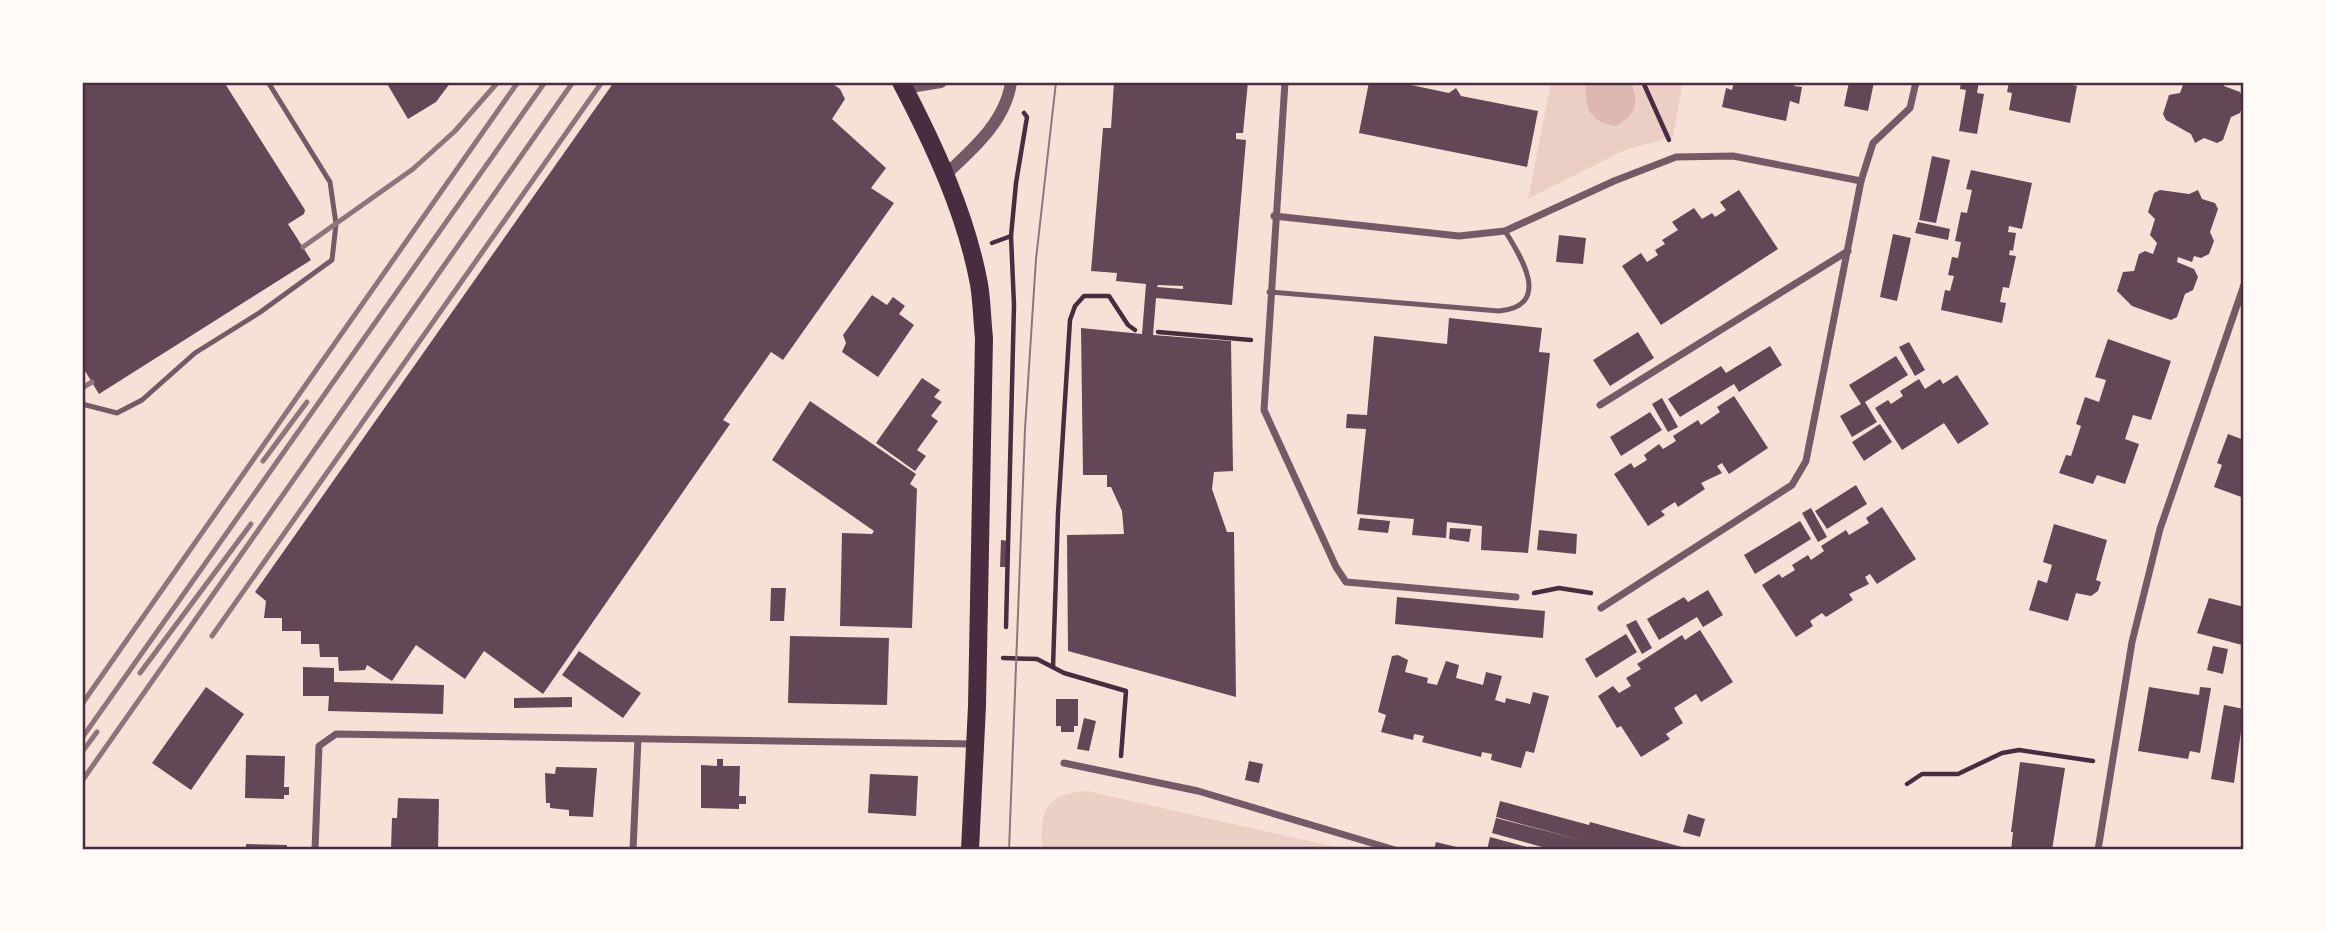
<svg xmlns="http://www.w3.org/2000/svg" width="2326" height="932" font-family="Lato,sans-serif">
<rect width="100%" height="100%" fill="#f7e1d7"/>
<g fill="#ebcfc5">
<path d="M1551,82h35c-1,20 0,34 20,43l29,-34 -4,-9h52l-10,55 -48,13 -97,49z"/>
<path d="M1087,791l262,59h-307c-2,-39 2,-56 45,-59z"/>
</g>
<path fill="#dcb8b0" d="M1586,82h45c9,20 4,35 -16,44 -26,-3 -31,-20 -29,-44z"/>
<g fill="#644757" fill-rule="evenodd">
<path d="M82,82h142l81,128 -1,4 -16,10 23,36 -212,134 -17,-28z"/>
<path d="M386,82h65l-15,20 -28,17z"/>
<path d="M614,82h216l10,7 5,10 -13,20 54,49 -15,20 23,15 -111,157 -12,-8 -48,68 7,4 -187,270 -59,-43 -19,28 -49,-34 -24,36 -25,-16 -2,5 -26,1 -1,-14h-18l-1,-13h-18v-13h-19v-13h-18l2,-17 -11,-9z"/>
<path d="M1114,82h134l-5,51h-7v6l10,1 -14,165 -76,-7 -3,37 78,6 2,130 -19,1 -2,17 15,43h7l2,165 -168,-46 -1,-116 57,-1 -2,-23 -11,-24h-4v-12h-24l-2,-147 61,6 4,-50 -30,-3 1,-8 -26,-2 12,-143h8zM1158,285l25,1v3l-26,-2z"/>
<path d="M1369,82h28l52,11 7,-5 5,8 77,15 -11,56 -168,-34z"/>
<path d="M1734,82h61l-1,4 8,1 -3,17 -9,-3 -4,20 -64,-14 4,-19 6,2z"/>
<path d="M1849,82h25l-6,29 -24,-5z"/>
<path d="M1961,82h18l-2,11 7,1 -7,40 -18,-3 7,-41 -6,-1z"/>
<path d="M2009,82h50l18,4 -7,37 -61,-13 3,-17 -5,-1z"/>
<path d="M2184,82h41l-1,4 16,6 4,9 -4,12 -9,4 -8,23 -6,3 -13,-5 -9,5 -4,-9 -25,-14 -3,-6 6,-19 11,-2z"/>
<path d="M1932,156l18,4 -14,63 -17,-3z"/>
<path d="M1971,170l61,13 -10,46 -13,-3 -1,6 8,1 -3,18 -3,-1 -1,5 7,1 -7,32 -6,-1 -3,15 6,1 -4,20 -61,-13 4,-20 5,1 4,-15 -6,-1 4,-18 6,1 3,-16 -6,-1 6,-29 6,1 5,-23 -6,-1z"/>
<path d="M1739,190l39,59 -117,76 -39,-59 19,-13 6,9 11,-7 -3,-5 10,-6 -3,-4 16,-10 -6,-8 22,-14 8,11 10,-6 3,4 11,-7 -6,-8z"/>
<path d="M2160,190l29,4 9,-4 4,9 13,4 3,6 -8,23 4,9 -5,13 -8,4 -7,-2 -2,6 -14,-5 -1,5 17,7 4,8 -5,13 -8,4 -8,23 -6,3 -39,-14 -15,-15 6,-19 11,-1 5,-17 6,-3 8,3 4,-11 -7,-8 5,-16 -7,-7 6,-19z"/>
<path d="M1918,222l32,7 -2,11 -33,-7z"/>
<path d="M1893,234l18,4 -14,63 -17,-4z"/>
<path d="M1559,235l27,3 -3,26 -27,-2z"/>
<path d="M872,295l15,10 6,-8 12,9 -6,8 15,11 -36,52 -36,-25 4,-9 -3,-8z"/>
<path d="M1449,318l93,10 -3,24 11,1 -22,200 -47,-3 1,-24 -35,-4 -1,16 -34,-3 2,-16 -57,-5 9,-85 -20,-1 1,-14 20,1 7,-79 73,8z"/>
<path d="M1638,332l16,26 -44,28 -17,-26z"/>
<path d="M2108,339l63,22 -20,59 -18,-5 -8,24 14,5 -14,40 -28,-9 -4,9 -34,-11 7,-18 5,1 10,-30 -5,-2 9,-27 14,5 7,-22 -11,-3z"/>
<path d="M1909,342l16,28 -10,6 -16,-29z"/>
<path d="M1770,346l12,19 -43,27 -5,-8 -54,33 -12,-18 53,-33 5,7z"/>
<path d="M1896,356l12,19 -43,27 12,20 -25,15 -12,-21 21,-12 -12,-19z"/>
<path d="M1957,375l32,49 -31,20 -14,-21 -42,27 -27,-42 13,-8 3,4 12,-8 -3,-5 19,-12 6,10 15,-10 3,5z"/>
<path d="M922,378l18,12 -6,7 8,5 -11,14 7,5 -21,29 9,6 -11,15 -39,-28z"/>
<path d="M1734,396l34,52 -39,26 -7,-11 -5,3 5,7 -21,10 4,6 -27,18 -3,-5 -14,9 4,4 -17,11 -34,-52 17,-11 3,5 13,-8 -3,-5 15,-11 4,5 13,-8 -3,-5 25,-16 3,5 19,-13 -3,-5z"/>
<path d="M1662,398l16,29 -10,5 -16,-28z"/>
<path d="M810,401l106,73 -6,10 7,5 -5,139 -72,-2 2,-93 30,1 2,-3 -102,-71z"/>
<path d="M1650,412l12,18 -41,26 -11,-19z"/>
<path d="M1880,424l12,18 -28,19 -12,-19z"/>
<path d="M2228,434l16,6v58l-30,-11 8,-22 -5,-2z"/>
<path d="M1856,485l11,19 -40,25 -12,-18z"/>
<path d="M1882,507l34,52 -39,25 -7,-10 -5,3 4,7 -20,10 4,6 -27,17 -4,-4 -12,8 3,5 -17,11 -34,-52 17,-11 3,4 13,-8 -3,-5 16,-10 3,5 13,-9 -3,-5 25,-16 3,5 20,-12 -3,-5z"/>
<path d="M1811,508l16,29 -9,5 -16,-29z"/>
<path d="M1360,518l30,3 -2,12 -30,-3z"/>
<path d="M1800,521l11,18 -56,35 -11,-19z"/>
<path d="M2054,524l53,16 -11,40 5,2 -3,9 -7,5 -15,-3 -8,28 -39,-11 9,-30 9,3 5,-18 -9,-3z"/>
<path d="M1450,528l21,1 -2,13 -20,-3z"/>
<path d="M1539,530l38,4 -1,20 -39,-4z"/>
<path d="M1001,540l7,1 -1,26h-7z"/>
<path d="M771,588h15l-2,33h-14z"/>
<path d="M1708,590l15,25 -20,12 -6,-10 -38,23 -12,-21 37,-22 4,5z"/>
<path d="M1397,597l148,14 -2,27 -148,-14z"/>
<path d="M2209,598l35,9 -2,38 -45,-12z"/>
<path d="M1636,620l16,28 -10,6 -16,-29z"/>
<path d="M1700,630l33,52 -32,20 -5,-8 -22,14 9,15 -17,11 4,5 -29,18 -20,-31 -4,2 -19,-32 15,-10 6,7 12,-7 -5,-8 15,-9 -4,-5 45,-29 3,5z"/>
<path d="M1626,634l11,18 -41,26 -11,-19z"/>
<path d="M790,636l99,2 -2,67 -99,-2z"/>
<path d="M2213,646l15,3 -5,25 -16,-4z"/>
<path d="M579,651l62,42 -18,25 -61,-43z"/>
<path d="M1398,655l10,5 -3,12 23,6 -1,5 10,2 9,-24 13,4 -3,13 27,7 3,-13 16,4 -7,24 10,3 1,-5 24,6 3,-12 16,4 -15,57 -8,-2 -5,17 -30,-8 1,-6 -10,-2 -1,5 -59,-15 2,-6 -10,-2 -1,6 -32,-8 5,-17 -8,-3 14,-56z"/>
<path d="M303,667l31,1v14l110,3 -1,29 -115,-3 1,-15h-26z"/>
<path d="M206,687l38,27 -53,76 -39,-27z"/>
<path d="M2149,687l50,8 1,-8 11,1 -11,65 -10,-2 -2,8 -50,-8z"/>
<path d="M572,697v10l-58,1v-10z"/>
<path d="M1056,699h22v27h-4v6h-13v-6h-5z"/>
<path d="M2224,705l20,4 -10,74 -23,-4z"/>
<path d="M1084,718l12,3 -7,30 -12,-2z"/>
<path d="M246,755l39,1 -1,31h5v8h-5v4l-39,-1z"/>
<path d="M717,759h6v7h17l-1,30h7v8h-7v5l-38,-1v-43l16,1z"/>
<path d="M1249,761l14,3 -4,19 -14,-3z"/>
<path d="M2020,762l45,6 -13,82h-41l2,-18h-2z"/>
<path d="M556,767l41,1 -4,49 -24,-1v-6l-19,-2v-5h-4l-1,-30 10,1z"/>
<path d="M870,774l48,2 -2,40 -48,-3z"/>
<path d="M398,798l41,1 -1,51h-47l1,-32h5z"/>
<path d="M1500,801l89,24 1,-3 92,25 -129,3 -61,-17 4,-15 88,23 -88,-24z"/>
<path d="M1688,814l17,5 -5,18 -17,-5z"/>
<path d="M1490,837l44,12v1h-47z"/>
<path d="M1436,842l29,7v1h-31z"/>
<path d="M246,844l41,1v5h-41z"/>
</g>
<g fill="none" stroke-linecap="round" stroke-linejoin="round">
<g stroke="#4a2c40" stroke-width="4.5">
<path d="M1643,82l26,58"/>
<path d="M1011,236l5,-53 11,-66 -3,-4"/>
<path d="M992,243l19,-7 3,69 -8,322"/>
<path d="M1158,332l93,8"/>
<path d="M1534,593l25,-5 32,5"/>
<path d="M1003,658l34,1 27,14 62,18 -5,65"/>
<path d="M1053,667l5,-154 12,-193 5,-14 9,-10h25l19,29 7,5"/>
<path d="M1907,784l15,-10h36l44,-21 17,-3 74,11"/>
</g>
<g stroke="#755966" stroke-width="5">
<path d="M1269,292l230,19c53,-5 23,-53 6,-80"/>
<path d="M82,404l35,9 25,-13 53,-47 64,-40 73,-53 4,-36 -6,-42 -62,-100"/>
</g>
<g stroke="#755966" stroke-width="7">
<path d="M1285,82l-21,328 72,157 10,15 170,15"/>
<path d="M1274,216l185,20 46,-5 109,-50 62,-24 57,-1 128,25"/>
<path d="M1600,405l248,-154"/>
<path d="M1601,608l191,-123 14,-24 55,-280 12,-38 37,-35 6,-26"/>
<path d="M1064,763l134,28 197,59"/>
<path d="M315,850l4,-104 17,-12 638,10"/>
<path d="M633,850l5,-111"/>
<path d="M2098,850l34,-208 28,-113 84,-244"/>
</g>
<g stroke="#755966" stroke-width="12">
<path d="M904,88l37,-6"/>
<path d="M945,175c27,-25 61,-54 66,-93"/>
</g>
<path stroke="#4a2c40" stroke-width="18" d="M901,82c33,63 65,132 78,202 3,18 3,36 5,54l-7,368 -7,144"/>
<path stroke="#8f747c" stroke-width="2" d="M1009,850l16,-421 11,-170 20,-177"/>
<g stroke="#8f747c" stroke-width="5">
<path d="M303,247l110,-78 42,-38 43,-49"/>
<path d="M82,388l10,-6"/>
<path d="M263,461l44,-59"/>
<path d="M212,636l390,-554"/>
<path d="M140,673l111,-149"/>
<path d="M82,704l436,-622"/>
<path d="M82,738l463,-656"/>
<path d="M82,752l15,-20"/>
<path d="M82,781l491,-699"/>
</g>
</g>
<rect width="2326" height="932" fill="none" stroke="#fffaf5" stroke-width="168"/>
<rect x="84" y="84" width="2158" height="764" fill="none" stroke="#4a2c40" stroke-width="2.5"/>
</svg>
